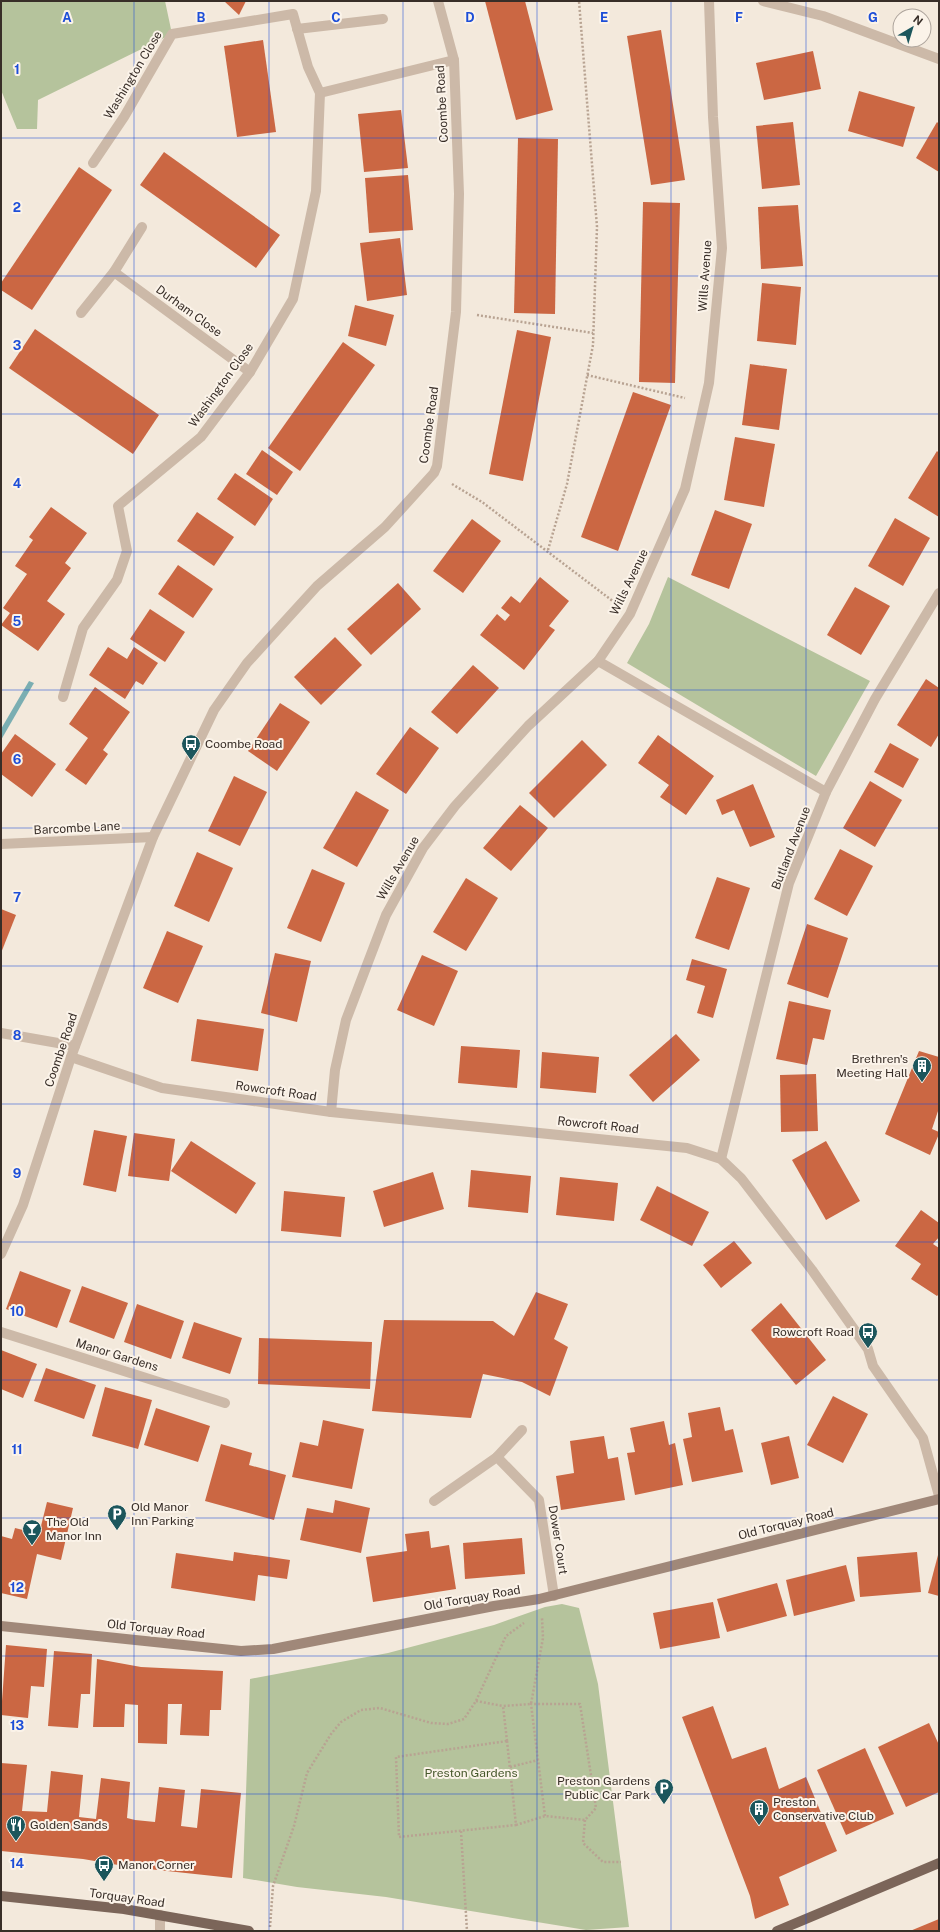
<svg xmlns="http://www.w3.org/2000/svg" width="940" height="1932" font-family="'Public Sans',sans-serif">
<rect width="100%" height="100%" fill="#f3e9dc"/>
<g fill="#b5c39c">
<path d="M1,1h164l7,33 -134,66 -1,29h-20l-16,-39z"/>
<path d="M668,577l202,104 -54,95 -189,-113 22,-39z"/>
<path d="M562,1604l17,4 19,76 31,243 -43,3 -200,-33 -89,-10 -54,-9 7,-199 138,-26 106,-28 51,-18z"/>
</g>
<path fill="#7aaeb2" d="M29,681l5,2 -33,57v-11z"/>
<g fill="#cb6743">
<path d="M224,1h22l-7,14z"/>
<path d="M485,1h40l28,109 -37,10z"/>
<path d="M661,30l24,150 -34,5 -24,-149z"/>
<path d="M263,40l13,92 -39,5 -13,-91z"/>
<path d="M813,51l8,38 -57,11 -8,-37z"/>
<path d="M859,91l56,16 -12,40 -55,-16z"/>
<path d="M401,110l7,58 -44,4 -6,-58z"/>
<path d="M793,122l7,63 -38,4 -6,-63z"/>
<path d="M937,122l2,2v48l-23,-14z"/>
<path d="M518,138l40,1 -3,175 -41,-1z"/>
<path d="M164,152l116,83 -24,33 -116,-83z"/>
<path d="M79,167l33,23 -80,120 -31,-20v-7z"/>
<path d="M408,175l5,55 -44,3 -4,-55z"/>
<path d="M643,202l37,1 -5,180 -36,-1z"/>
<path d="M798,205l5,61 -42,3 -3,-62z"/>
<path d="M400,238l7,57 -40,6 -7,-58z"/>
<path d="M762,283l39,4 -5,58 -39,-4z"/>
<path d="M355,305l39,10 -8,31 -38,-10z"/>
<path d="M35,329l124,86 -26,39 -124,-86z"/>
<path d="M517,330l34,7 -28,144 -34,-7z"/>
<path d="M343,342l32,23 -75,106 -32,-23z"/>
<path d="M750,364l37,5 -8,61 -37,-5z"/>
<path d="M633,392l38,13 -53,146 -37,-14z"/>
<path d="M735,437l40,7 -11,63 -40,-7z"/>
<path d="M262,450l31,22 -16,23 -31,-21z"/>
<path d="M937,451l2,2v64l-31,-19z"/>
<path d="M235,473l38,26 -18,27 -38,-27z"/>
<path d="M51,507l36,26 -22,30 6,5 -24,33 18,13 -27,37 -37,-26 9,-12 -7,-5 24,-34 -12,-8 18,-26 -4,-3z"/>
<path d="M715,510l37,14 -23,65 -38,-14z"/>
<path d="M197,512l37,25 -20,29 -37,-25z"/>
<path d="M895,518l35,20 -27,48 -35,-20z"/>
<path d="M472,519l29,22 -38,52 -30,-22z"/>
<path d="M178,565l35,24 -20,29 -35,-24z"/>
<path d="M540,577l29,24 -20,25 6,4 -31,40 -44,-35 17,-21 8,7 5,-6 -9,-7 10,-12 9,7z"/>
<path d="M398,583l23,26 -50,46 -24,-26z"/>
<path d="M855,587l35,19 -29,49 -34,-20z"/>
<path d="M150,609l35,23 -20,30 -35,-23z"/>
<path d="M335,637l27,28 -41,40 -27,-28z"/>
<path d="M108,647l19,12 7,-12 24,16 -15,22 -7,-4 -11,18 -36,-24z"/>
<path d="M473,665l26,23 -42,46 -26,-22z"/>
<path d="M926,679l13,9v46l-8,13 -34,-22z"/>
<path d="M95,687l35,25 -27,38 5,4 -22,31 -21,-15 23,-32 -19,-14z"/>
<path d="M280,703l30,19 -33,49 -29,-20z"/>
<path d="M410,727l29,21 -33,46 -30,-20z"/>
<path d="M15,734l41,30 -24,33 -31,-23v-20z"/>
<path d="M658,735l56,41 -28,39 -26,-18 9,-12 -31,-22z"/>
<path d="M582,740l25,25 -53,53 -25,-25z"/>
<path d="M890,743l29,16 -16,29 -29,-16z"/>
<path d="M234,776l33,16 -27,54 -32,-15z"/>
<path d="M870,781l32,19 -27,47 -32,-19z"/>
<path d="M753,784l22,53 -25,10 -16,-37 -12,5 -6,-15z"/>
<path d="M356,791l33,19 -32,57 -34,-19z"/>
<path d="M520,805l28,23 -37,43 -28,-23z"/>
<path d="M840,849l33,17 -26,50 -33,-17z"/>
<path d="M197,852l36,16 -24,54 -35,-16z"/>
<path d="M312,869l33,14 -24,59 -34,-14z"/>
<path d="M717,877l33,11 -21,62 -34,-12z"/>
<path d="M466,878l32,20 -32,53 -33,-19z"/>
<path d="M1,909l15,6 -15,38z"/>
<path d="M807,924l41,14 -20,60 -41,-14z"/>
<path d="M167,931l36,15 -25,57 -35,-15z"/>
<path d="M275,953l36,8 -14,61 -36,-9z"/>
<path d="M422,955l36,16 -24,55 -37,-16z"/>
<path d="M692,959l35,10 -14,49 -16,-5 8,-27 -19,-6z"/>
<path d="M789,1001l42,9 -7,30 -11,-2 -6,27 -31,-6z"/>
<path d="M197,1019l67,10 -6,42 -67,-10z"/>
<path d="M676,1034l24,26 -47,42 -24,-27z"/>
<path d="M461,1046l59,4 -3,38 -59,-5z"/>
<path d="M919,1051l20,6v51l-7,21 7,3v2l-9,21 -45,-21z"/>
<path d="M542,1052l57,5 -3,36 -56,-5z"/>
<path d="M816,1074l2,57 -37,1 -1,-57z"/>
<path d="M94,1130l33,6 -11,56 -33,-7z"/>
<path d="M134,1133l41,6 -6,42 -41,-5z"/>
<path d="M191,1141l65,42 -20,31 -65,-43z"/>
<path d="M826,1141l34,60 -34,19 -34,-60z"/>
<path d="M471,1170l60,6 -3,37 -60,-6z"/>
<path d="M433,1172l11,37 -60,18 -11,-36z"/>
<path d="M560,1177l58,6 -4,38 -58,-6z"/>
<path d="M657,1186l52,26 -17,34 -52,-26z"/>
<path d="M284,1191l61,6 -4,40 -60,-6z"/>
<path d="M921,1210l18,13v14l-6,7 6,4v46l-2,2 -26,-17 10,-15 -26,-18z"/>
<path d="M734,1241l18,22 -31,25 -18,-23z"/>
<path d="M20,1271l51,19 -14,38 -51,-19z"/>
<path d="M82,1286l46,17 -14,36 -45,-17z"/>
<path d="M536,1292l32,12 -14,35 14,8 -18,49 -28,-14 -39,-8 -12,44 -99,-7 12,-91 109,1 21,15z"/>
<path d="M781,1303l45,57 -30,25 -45,-55z"/>
<path d="M137,1304l47,17 -13,38 -47,-17z"/>
<path d="M194,1322l48,16 -12,36 -48,-16z"/>
<path d="M259,1338l113,4 -2,47 -112,-5z"/>
<path d="M1,1350l36,14 -14,34 -22,-9z"/>
<path d="M46,1368l50,17 -12,34 -50,-18z"/>
<path d="M105,1387l47,13 -14,49 -46,-13z"/>
<path d="M833,1396l35,18 -25,49 -36,-18z"/>
<path d="M720,1407l5,24 8,-2 10,43 -51,10 -9,-43 9,-2 -4,-24z"/>
<path d="M156,1408l54,18 -12,36 -54,-17z"/>
<path d="M323,1420l41,9 -12,60 -60,-12 8,-35 18,4z"/>
<path d="M664,1421l5,24 6,-2 8,42 -48,10 -8,-42 8,-1 -5,-24z"/>
<path d="M604,1436l4,23 10,-2 7,43 -64,10 -5,-34 18,-3 -4,-32z"/>
<path d="M789,1436l10,42 -28,7 -10,-42z"/>
<path d="M221,1444l31,9 -3,12 37,10 -12,45 -69,-19z"/>
<path d="M335,1500l35,8 -9,45 -61,-13 7,-32 26,5z"/>
<path d="M47,1502l26,6 -12,52 -24,-6 -10,45 -26,-6v-57l11,3 3,-11 24,6z"/>
<path d="M429,1531l2,17 18,-3 7,44 -83,13 -7,-45 41,-6 -2,-17z"/>
<path d="M522,1538l3,36 -60,5 -2,-36z"/>
<path d="M234,1552l56,8 -3,19 -29,-4 -3,26 -84,-13 5,-35 57,8z"/>
<path d="M917,1552l4,40 -61,5 -3,-40z"/>
<path d="M938,1555h1v41l-11,-3z"/>
<path d="M846,1565l9,36 -61,15 -8,-36z"/>
<path d="M777,1583l10,33 -60,16 -10,-33z"/>
<path d="M713,1602l7,36 -60,11 -7,-36z"/>
<path d="M6,1645l41,4 -3,38 -13,-1 -3,32 -27,-3z"/>
<path d="M54,1651l38,3 -2,40h-9l-3,34 -30,-2z"/>
<path d="M97,1659l44,8 82,4 -2,39h-11l-1,26 -29,-1 2,-31h-14l-1,40 -29,-1v-38l-13,-1 -1,23h-31z"/>
<path d="M713,1706l19,53 34,-12 13,42 27,-12 31,74 -58,26 10,28 -34,14 -5,-23 -68,-179z"/>
<path d="M929,1723l10,22v47l-33,15 -28,-60z"/>
<path d="M865,1748l29,66 -48,21 -29,-65z"/>
<path d="M1,1763l26,2 -5,46 25,1 4,-41 32,4 -4,42 17,2 5,-41 29,4 -3,36 8,2 20,2 4,-35 26,3 -4,36 16,2 4,-39 40,4 -9,85 -102,-11 -47,-8 -82,-8z"/>
<path d="M939,1919v12h-29z"/>
</g>
<g fill="none" stroke-linecap="round" stroke-linejoin="round">
<g stroke="#b8a392" stroke-width="2.5" stroke-dasharray="2 2" stroke-linecap="butt">
<path d="M477,315l116,18"/>
<path d="M587,375l98,23"/>
<path d="M452,484l30,18 132,100"/>
<path d="M548,550l19,-66 26,-139 4,-118 -18,-226"/>
<path d="M476,1701l27,5"/>
<path d="M507,1741l9,84 -117,12 -3,-80z"/>
<path d="M507,1741l-4,-35 28,-2 12,-66 -1,-20"/>
<path d="M510,1767l28,-7"/>
<path d="M585,1820l-2,23 20,19h18"/>
<path d="M516,1825l29,-9 40,4 11,-12 -16,-104h-49l14,112"/>
<path d="M461,1831l6,100"/>
<path d="M270,1927l3,-41 21,-60 13,-53 24,-39 10,-12 20,-12 19,-2 51,15 17,1 16,-5 12,-18 30,-65 18,-13"/>
</g>
<path stroke="#ccb9a8" stroke-width="10" d="M1,1033l74,13"/>
<g stroke="#ccb9a8" stroke-width="10">
<path d="M763,1l60,15 116,43"/>
<path d="M297,29l86,-10"/>
<path d="M320,93l134,-33"/>
<path d="M114,272l136,100"/>
<path d="M81,313l33,-41 28,-45"/>
<path d="M598,661l228,131"/>
<path d="M63,697l20,-69 34,-48 10,-29 -9,-45 83,-69 49,-65 43,-73 23,-108 4,-98 -12,-26 -15,-53 -121,20 -48,83 -31,46"/>
<path d="M1,844l152,-7"/>
<path d="M71,1057l91,31 169,24 356,36 34,11 20,19 71,92 56,79 5,17 50,72 16,58"/>
<path d="M331,1112l4,-42 11,-50 40,-105 37,-67 32,-42 73,-80 70,-65 32,-47 55,-125 24,-106 13,-135 -9,-131 -4,-116"/>
<path d="M721,1159l68,-276 37,-91 49,-93 64,-106"/>
<path d="M1,1254l22,-49 48,-148 82,-220 61,-127 33,-47 70,-77 68,-59 49,-54 3,-7 19,-154 3,-118 -5,-134 -16,-59"/>
<path d="M1,1332l224,71"/>
<path d="M497,1457l25,-27"/>
<path d="M434,1501l63,-44 42,43 15,96"/>
<path d="M160,1915v16"/>
</g>
<path stroke="#a08879" stroke-width="10" d="M1,1626l240,25 32,-2 221,-43 45,-7 400,-100"/>
<g stroke="#7b6559" stroke-width="10">
<path d="M1,1896l123,13 125,22"/>
<path d="M777,1931l162,-68"/>
</g>
</g>
<path fill="none" stroke="#1d4ed8" stroke-width="1" stroke-opacity="0.55" d="M134,1v1930M269,1v1930M403,1v1930M537,1v1930M671,1v1930M806,1v1930M1,138h938M1,276h938M1,414h938M1,552h938M1,690h938M1,828h938M1,966h938M1,1104h938M1,1242h938M1,1380h938M1,1518h938M1,1656h938M1,1794h938"/>
<defs>
<symbol id="bus-pin" viewBox="-11 -11 22 30"><path d="M0 17L-7.5 6A9.5 9.5 0 1 1 7.5 6Z" fill="#1c565c" stroke="#fbf3e9"/><path d="M-5-6H5V4H4V6H2V4H-2V6H-4V4H-5ZM-3.5-4V0h7V-4ZM-3.5 1.2v1.5H-2V1.2ZM2 1.2v1.5H3.5V1.2Z" fill="#fff"/></symbol>
<symbol id="building-pin" viewBox="-11 -11 22 30"><path d="M0 17L-7.5 6A9.5 9.5 0 1 1 7.5 6Z" fill="#1c565c" stroke="#fbf3e9"/><path d="M-4-6H4V6H1V3H-1V6H-4ZM-2.5-4.3h1.7v1.8h-1.7ZM.8-4.3h1.7v1.8H.8ZM-2.5-1h1.7V.8h-1.7ZM.8-1h1.7V.8H.8Z" fill="#fff"/></symbol>
<symbol id="parking-pin" viewBox="-11 -11 22 30"><path d="M0 17L-7.5 6A9.5 9.5 0 1 1 7.5 6Z" fill="#1c565c" stroke="#fbf3e9"/><path d="M-3.5-5.5H1a3.5 3.5 0 0 1 0 7H-1V5.5H-3.5ZM-1-3.4V-.6H.8a1.4 1.4 0 0 0 0-2.8Z" fill="#fff"/></symbol>
<symbol id="bar-pin" viewBox="-11 -11 22 30"><path d="M0 17L-7.5 6A9.5 9.5 0 1 1 7.5 6Z" fill="#1c565c" stroke="#fbf3e9"/><path d="M-6-5H6L.8 .8V4.5H3.5V6h-7V4.5H-.8V.8Z" fill="#fff"/></symbol>
<symbol id="restaurant-pin" viewBox="-11 -11 22 30"><path d="M0 17L-7.5 6A9.5 9.5 0 1 1 7.5 6Z" fill="#1c565c" stroke="#fbf3e9"/><path d="M-5-6h1v4h1v-4h1v4h1v-4h1v5L-1.5 .5V6h-2V.5L-5-1ZM5-6V6H3V1.5H1.5Q1.5-4 5-6Z" fill="#fff"/></symbol>
</defs>
<g fill-rule="evenodd">
<use href="#bus-pin" x="180" y="733" width="22" height="30"/>
<use href="#building-pin" x="911" y="1055" width="22" height="30"/>
<use href="#bus-pin" x="857" y="1321" width="22" height="30"/>
<use href="#parking-pin" x="106" y="1503" width="22" height="30"/>
<use href="#bar-pin" x="21" y="1518" width="22" height="30"/>
<use href="#parking-pin" x="653" y="1777" width="22" height="30"/>
<use href="#building-pin" x="748" y="1798" width="22" height="30"/>
<use href="#restaurant-pin" x="5" y="1814" width="22" height="30"/>
<use href="#bus-pin" x="93" y="1854" width="22" height="30"/>
</g>
<g text-anchor="middle" stroke-width="4" stroke-linejoin="round" paint-order="stroke">
<g font-size="12" fill="#382e28" stroke="#fbf3e9">
<text transform="translate(133 75) rotate(-59)" y="4">Washington Close</text>
<text transform="translate(442 104) rotate(-93)" y="4">Coombe Road</text>
<text transform="translate(705 276) rotate(-86)" y="4">Wills Avenue</text>
<text transform="translate(189 311) rotate(36)" y="4">Durham Close</text>
<text transform="translate(221 385) rotate(-54)" y="4">Washington Close</text>
<text transform="translate(429 425) rotate(-82)" y="4">Coombe Road</text>
<text transform="translate(629 582) rotate(-64)" y="4">Wills Avenue</text>
<text transform="translate(77 828) rotate(-3)" y="4">Barcombe Lane</text>
<text transform="translate(791 848) rotate(-69)" y="4">Butland Avenue</text>
<text transform="translate(398 868) rotate(-60)" y="4">Wills Avenue</text>
<text transform="translate(61 1050) rotate(-71)" y="4">Coombe Road</text>
<text transform="translate(276 1091) rotate(8)" y="4">Rowcroft Road</text>
<text transform="translate(598 1125) rotate(6)" y="4">Rowcroft Road</text>
<text transform="translate(117 1355) rotate(17)" y="4">Manor Gardens</text>
<text transform="translate(786 1524) rotate(-14)" y="4">Old Torquay Road</text>
<text transform="translate(558 1540) rotate(81)" y="4">Dower Court</text>
<text transform="translate(472 1598) rotate(-10)" y="4">Old Torquay Road</text>
<text transform="translate(156 1629) rotate(6)" y="4">Old Torquay Road</text>
<text transform="translate(127 1898) rotate(8)" y="4">Torquay Road</text>
</g>
<g font-size="12" fill="#382e28" stroke="#fbf3e9" text-anchor="start">
<text x="205" y="748">Coombe Road</text>
<text x="908" y="1063" text-anchor="end">Brethren's<tspan x="908" dy="14">Meeting Hall</tspan></text>
<text x="854" y="1336" text-anchor="end">Rowcroft Road</text>
<text x="131" y="1511">Old Manor<tspan x="131" dy="14">Inn Parking</tspan></text>
<text x="46" y="1526">The Old<tspan x="46" dy="14">Manor Inn</tspan></text>
<text x="650" y="1785" text-anchor="end">Preston Gardens<tspan x="650" dy="14">Public Car Park</tspan></text>
<text x="773" y="1806">Preston<tspan x="773" dy="14">Conservative Club</tspan></text>
<text x="30" y="1829">Golden Sands</text>
<text x="118" y="1869">Manor Corner</text>
</g>
<g font-size="12" fill="#46582b" stroke="#fbf3e9">
<text x="471" y="1777">Preston Gardens</text>
</g>
</g>
<g font-size="13" text-anchor="middle" font-weight="bold" fill="#1d4ed8" stroke="#fbf3e9" stroke-width="4" stroke-linejoin="round" paint-order="stroke">
<text x="67" y="22">A</text>
<text x="201" y="22">B</text>
<text x="336" y="22">C</text>
<text x="470" y="22">D</text>
<text x="604" y="22">E</text>
<text x="739" y="22">F</text>
<text x="873" y="22">G</text>
<text x="17" y="74">1</text>
<text x="17" y="212">2</text>
<text x="17" y="350">3</text>
<text x="17" y="488">4</text>
<text x="17" y="626">5</text>
<text x="17" y="764">6</text>
<text x="17" y="902">7</text>
<text x="17" y="1040">8</text>
<text x="17" y="1178">9</text>
<text x="17" y="1316">10</text>
<text x="17" y="1454">11</text>
<text x="17" y="1592">12</text>
<text x="17" y="1730">13</text>
<text x="17" y="1868">14</text>
</g>
<rect width="940" height="1932" fill="none" stroke="#382e28" stroke-width="4"/>
<g transform="translate(912 28) rotate(38)"><circle r="19" fill="#fbf3e9" stroke="#ada49c"/>
<path d="M0-3L7 15L0 10L-7 15Z" fill="#1c565c"/>
<text y="-6" font-size="11" font-weight="bold" text-anchor="middle" fill="#382e28">N</text>
</g>
</svg>
